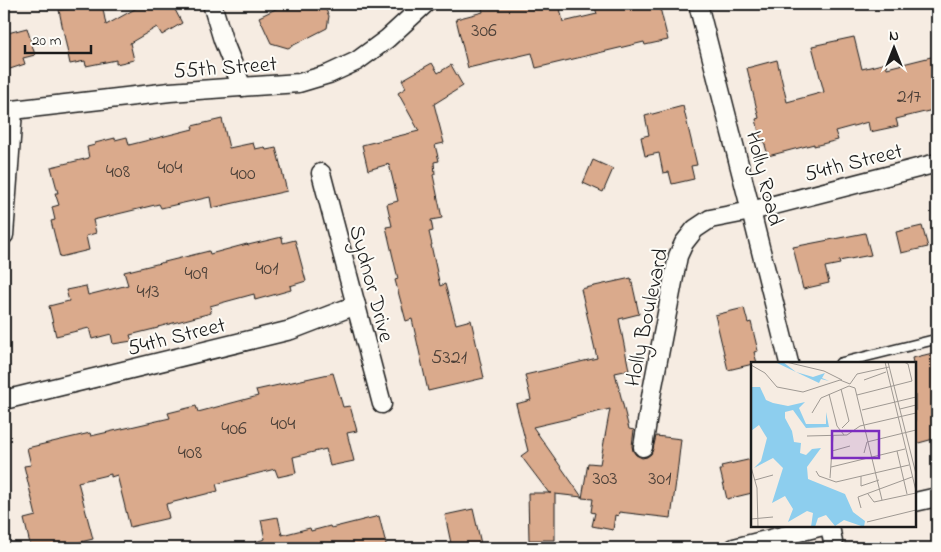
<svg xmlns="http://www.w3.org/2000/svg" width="941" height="552" font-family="'Indie Flower',sans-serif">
<rect width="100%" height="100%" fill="#f6ece2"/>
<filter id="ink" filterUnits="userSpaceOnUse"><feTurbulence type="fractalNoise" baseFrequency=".02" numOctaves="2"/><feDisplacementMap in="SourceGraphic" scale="10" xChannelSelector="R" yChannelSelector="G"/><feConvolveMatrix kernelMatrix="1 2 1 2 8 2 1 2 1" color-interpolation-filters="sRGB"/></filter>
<g filter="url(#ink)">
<g fill="#daaa8c" stroke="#1c1c1c">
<path d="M68,4h34l4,21 38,-21h28l10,19 -20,12 -5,-8 -27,16 4,17 -18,4v-4l-30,6 -1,-5 -15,3 -11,-54 10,-1z"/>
<path d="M286,4h37l6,12 -2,12 -39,20 -17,-5 -12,-26z"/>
<path d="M481,4h78l4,18 34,-8 -3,-10h65l9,36 -23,5 -1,-3 -108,26 -4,-15 -64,15 -12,-49 27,-7z"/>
<path d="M27,28l8,27 -12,3 2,6 -21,7v-37z"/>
<path d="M854,37l8,32 24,-6 1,5 48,-12 2,11v42l-41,10 2,7 -28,6 -2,-10 -33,9 3,9 -24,6v-2l-46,12 -4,-15 -3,1 -5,-23 3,-1 -12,-50 30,-8 10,42 37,-10 -12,-46z"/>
<path d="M432,63l6,10 13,-8 12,21 -29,18 10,39 -9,2 4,16 -5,1 1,12 -2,1 9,43 -11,2 2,11 -4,1 3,13h-1l9,41 5,-2 11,40 15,-4 13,58 -56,13 -16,-72 -6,2 -11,-41 3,-1 -12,-52 6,-1 -5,-22 11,-3 -9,-37 -21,6 -6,-25 57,-14 -21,-38 8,-5 -4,-8z"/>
<path d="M683,106l14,59 -6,1 3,13 -22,5 -3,-12 -6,1 -4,-20 -14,3 -4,-19 8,-2 -4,-19z"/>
<path d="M222,119l7,29 24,-5 2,6 10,-2 1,3 10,-2 11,43 -75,17 -2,-11 -49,11 -2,-4 -66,16 3,13 -10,3 3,14 -29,7 -9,-36 4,-1 -3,-13 7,-2 -4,-12h3l-7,-26 38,-9 -2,-11 8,-2v-2l20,-5v2l12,-3 2,8 64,-16 -1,-3z"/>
<path d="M593,160l20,9 -10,23 -20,-9z"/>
<path d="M922,226l6,21 -27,6 -5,-21z"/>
<path d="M865,233l6,22 -32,6 1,3 -15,3 4,16 -26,6 -10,-42z"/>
<path d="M282,237l1,6 12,-3 11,41 -16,5 1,4 -36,10 -1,-6 -44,12 1,7 -53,14v1l-28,7 2,6 -19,3 -2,-10 -19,5 -3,-11 -33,8 -7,-30 20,-5 -3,-11 20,-4 2,9 40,-10 -4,-13 85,-21 1,3 37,-10 1,1z"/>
<path d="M631,278l8,36 -20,5 10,51 -14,3 14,56 5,1 -2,16 1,5 3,4 6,3 5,-1 4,-3 2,-5 3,-13 25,3 -4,35 -6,44 -52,-6 -1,4 -3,-1 -2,15 -21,-4 3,-13 -4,-1 2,-13 -11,-1 6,-35 12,1 10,-55 -77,18 49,70 -27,-3v46h-26l-1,-47h23h-2l-28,-37 7,-5 -12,-47 15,-4 -6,-25 72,-17 -16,-69z"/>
<path d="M744,308l4,15 3,-1 7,29 -4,1 3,11 -29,7 -13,-55z"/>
<path d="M937,352v86l-22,6v-81h-2l-1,-5z"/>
<path d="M333,373l10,34 7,-1 7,25 -10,2 7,28 -24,5 -4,-17 -33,8 3,16 -18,4 -3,-8 -59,15 2,7 -52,13 3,14 -39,9 -13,-52 -6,2v-3l-33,8 15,57 -37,9h-25l-7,-29 12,-3 -12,-50 7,-1 -4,-17 63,-15 1,3 79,-18 -2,-5 28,-7 2,6 60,-16 -2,-6z"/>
<path d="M752,459v34l-25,6 -7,-29h2l-1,-4z"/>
<path d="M473,509l9,39h-30l-7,-33z"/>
<path d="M379,516l8,32h-131l-1,-6 10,-3 -4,-19 17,-3 4,18 28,-7 1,3 19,-5 1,2z"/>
</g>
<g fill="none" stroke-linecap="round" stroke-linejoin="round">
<defs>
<path id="service" d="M840,363l97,-24"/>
<g id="minor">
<path d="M212,4l11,36 19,47"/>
<path d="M698,4l53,207 38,152"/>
<path d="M4,111l166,-19 129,-9 30,-9 28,-13 30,-22 38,-35"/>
<path d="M321,173l61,231"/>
<path d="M4,235l9,-124"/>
<path d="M4,400l287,-70 65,-25"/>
<path d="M643,447l9,-56 26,-135 6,-13 11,-14 15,-10 41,-8 186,-48"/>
<path d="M915,502l22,-5"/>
<path d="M830,526l4,22"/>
<path d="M734,548l89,-22"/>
</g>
</defs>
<use href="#service" stroke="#1c1c1c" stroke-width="12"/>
<use href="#minor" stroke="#1c1c1c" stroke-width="21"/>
<use href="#service" stroke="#fdfcf7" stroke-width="9"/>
<use href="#minor" stroke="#fdfcf7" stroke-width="18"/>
</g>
</g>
<g text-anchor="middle" stroke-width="4" stroke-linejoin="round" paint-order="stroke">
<g font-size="20" fill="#4c4038">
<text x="484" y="36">306</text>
<text x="909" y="102">217</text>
<text x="170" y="173">404</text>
<text x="118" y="177">408</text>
<text x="243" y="179">400</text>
<text x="267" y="274">401</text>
<text x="196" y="279">409</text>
<text x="148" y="297">413</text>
<text x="449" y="363">5321</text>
<text x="283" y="429">404</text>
<text x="234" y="434">406</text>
<text x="190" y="458">408</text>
<text x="605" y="484">303</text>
<text x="660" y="484">301</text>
</g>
<g font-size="22" fill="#1c1c1c" stroke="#fdfcf7">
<text transform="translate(225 66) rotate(-4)" y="8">55th Street</text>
<text transform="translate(853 161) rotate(-14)" y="8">54th Street</text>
<text transform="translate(766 178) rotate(76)" y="8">Holly Road</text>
<text transform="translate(373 283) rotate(75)" y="8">Sydnor Drive</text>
<text transform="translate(645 317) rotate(-78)" y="8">Holly Boulevard</text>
<text transform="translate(176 335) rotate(-14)" y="8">54th Street</text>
</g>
</g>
<g transform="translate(751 362)">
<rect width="165" height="165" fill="#f6ece2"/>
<path d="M24,0h8l13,10 17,5 12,-4 -3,5 7,3 -8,-2 -2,4zM0,25h9l6,13 7,3 15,3 17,-4 -6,6 7,16h20v-12l3,15 -23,1 -13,-18 -8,2v6l7,13 2,11 7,1 -1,10 6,2 6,-6 9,-1 -14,19 1,12 37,15 8,18 12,9 -1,6 -20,-7 -9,6 -9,-11 -8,3 -3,9h-4l2,-14 -6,-2 -19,11 5,-13 -8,-13 -13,7 11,-35 -10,-10 -19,10 7,-7 6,-23 -8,-13 -8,6z" fill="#8dceee"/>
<path fill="none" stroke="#9f9993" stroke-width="1" d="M35,0l38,9 18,9M134,0l31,129M137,0l28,112M0,3l14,8 12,14 26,5 37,-12 10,4 7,-10 32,-7M113,18l22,-8M90,27l8,32 -7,7M78,32l8,32 7,9M106,33l55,-14 -4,-17 -4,-2M149,47l16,-4M111,48l54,-13M61,51l9,-15 28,-12 6,2 27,112M56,74l40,-1 13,-9 56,-13M81,89l18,-5M146,89l10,43M113,91l3,-11 49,-12M0,105l6,21 1,39M80,105l74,-18M65,109l3,5 17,6 73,-17M110,114v10l18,-6M79,116l3,-42M4,118l18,-5M117,132l6,8 42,-9M110,146l-3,-11 54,-20M0,157l22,-2M116,160l49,-12"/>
<path fill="#7b2cbf" fill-opacity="0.15" stroke="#7b2cbf" stroke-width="2.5" d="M81,69h47v27h-47z"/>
<rect width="165" height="165" fill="none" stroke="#1c1c1c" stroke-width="2.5"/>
</g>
<rect width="941" height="552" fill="none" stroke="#fdfcf7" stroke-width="20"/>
<rect x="10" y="10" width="921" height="532" fill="none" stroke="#1c1c1c" stroke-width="2" filter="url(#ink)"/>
<g transform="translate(894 48)" stroke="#fdfcf7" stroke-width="4" paint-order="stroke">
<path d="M0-4L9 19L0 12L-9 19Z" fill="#1c1c1c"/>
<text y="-8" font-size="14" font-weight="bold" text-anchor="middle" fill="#1c1c1c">N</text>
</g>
<path d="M25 45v8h66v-8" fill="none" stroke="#1c1c1c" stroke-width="2.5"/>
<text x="32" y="45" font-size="15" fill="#1c1c1c" stroke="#fdfcf7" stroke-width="4" paint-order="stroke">20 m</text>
</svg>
